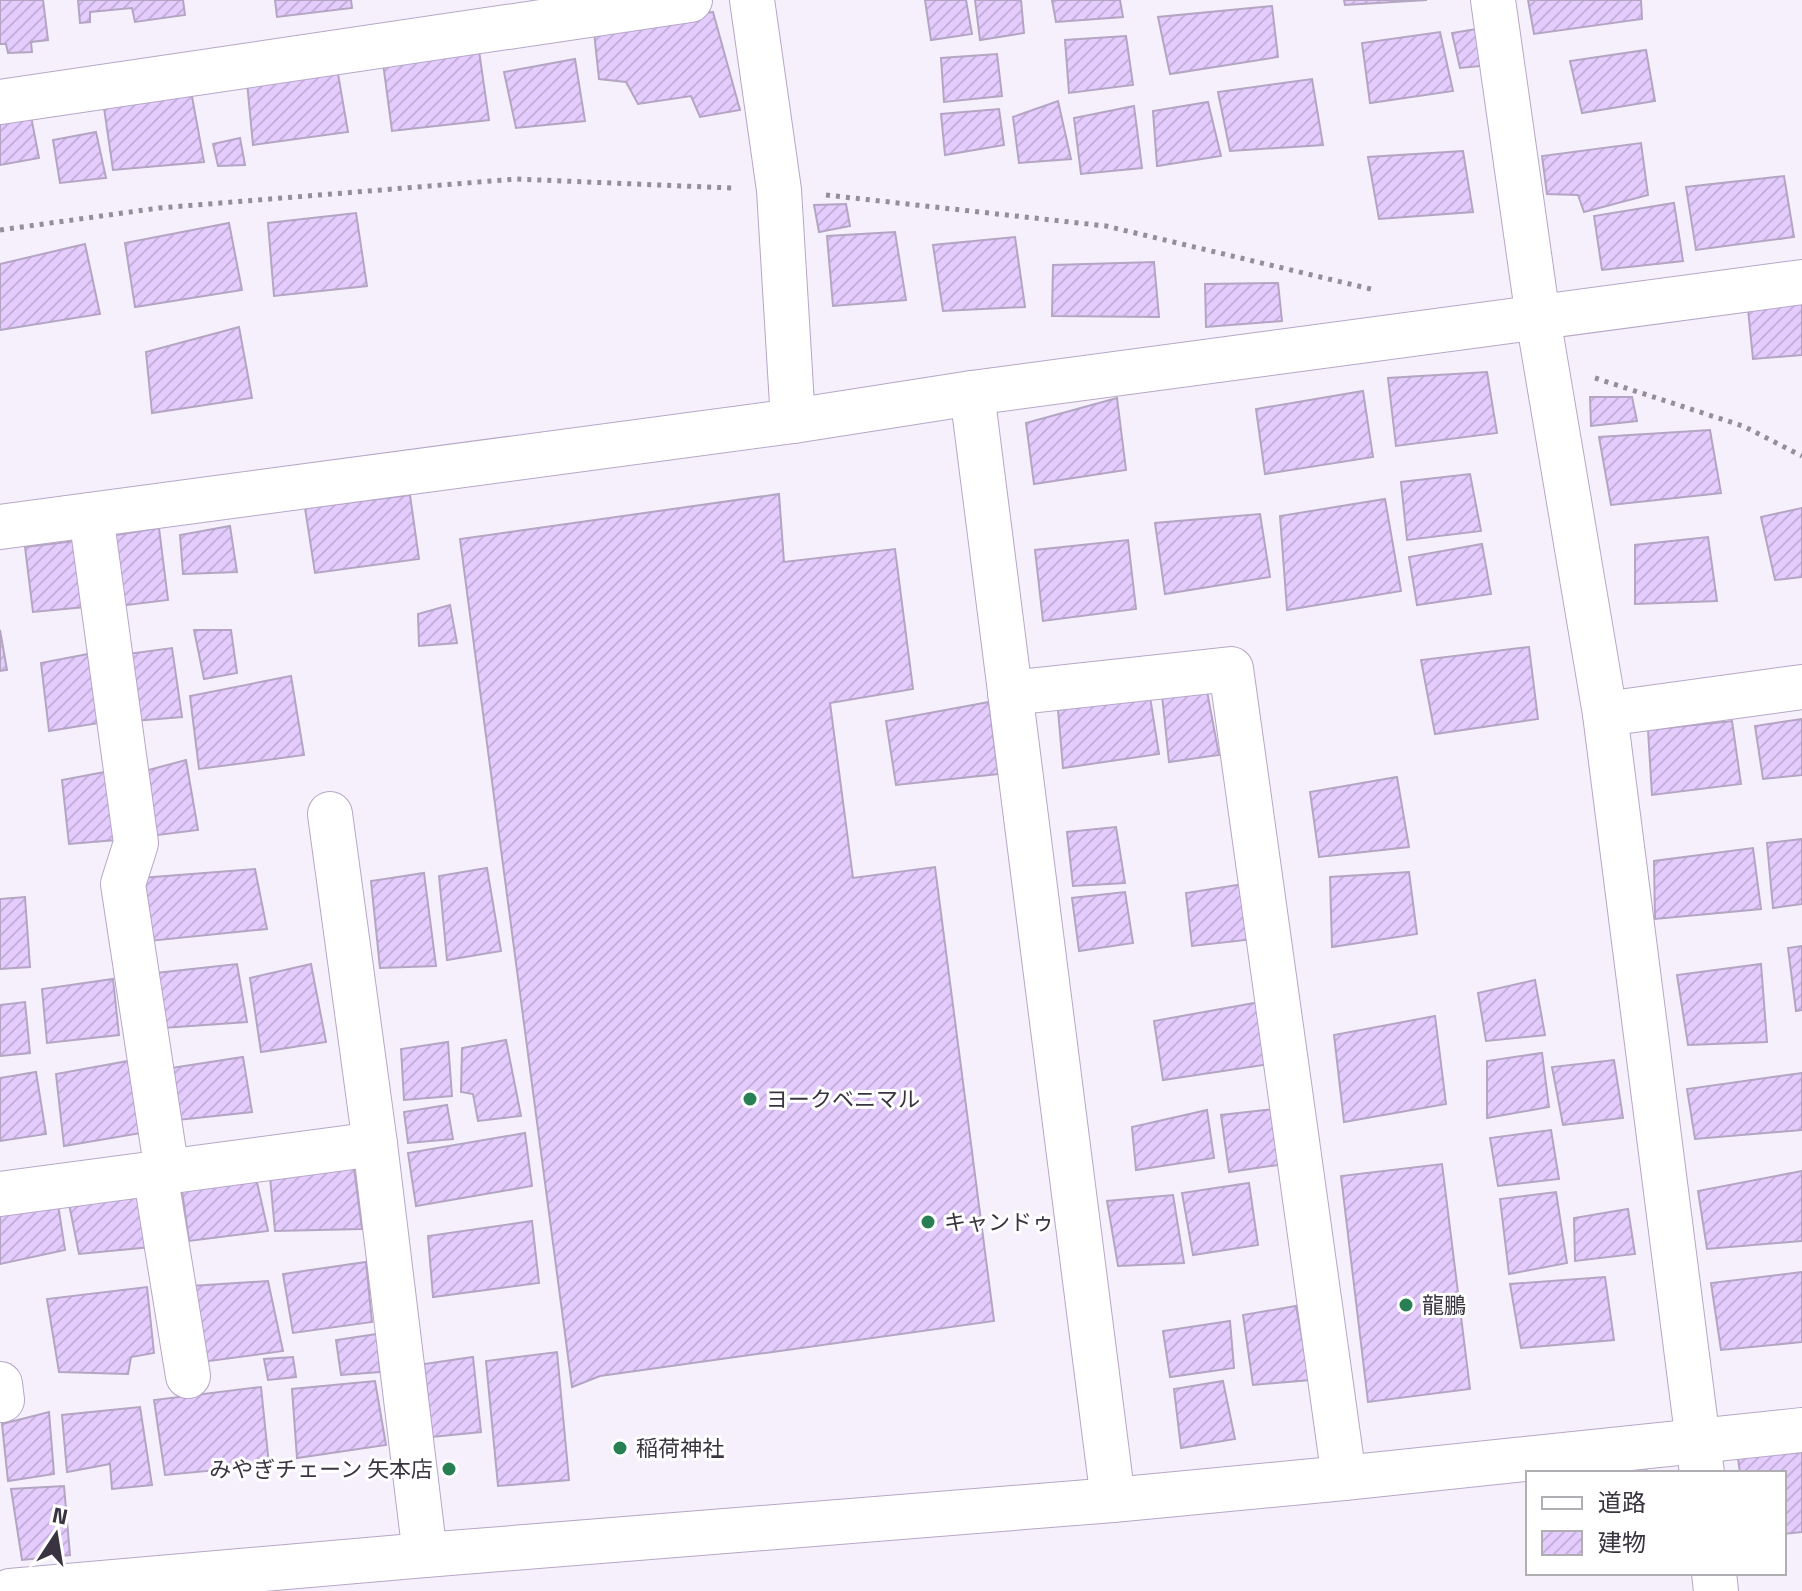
<svg xmlns="http://www.w3.org/2000/svg" width="1802" height="1591" font-family="'Titillium Web','Noto Sans JP',sans-serif">
<defs>
<pattern id="building-hatch" width="6" height="6" patternUnits="userSpaceOnUse" patternTransform="scale(2)"><rect width="6" height="6" fill="#e5ccfe"/><path d="M-1 1l2-2M0 6l6-6M5 7l2-2" fill="none" stroke="#c5b0db"/></pattern>
</defs>
<rect width="100%" height="100%" fill="#f6f0fd"/>
<g fill="url(#building-hatch)" stroke="#b4a5c3" stroke-width="2">
<path d="M0,0h43l5,40 -17,2 1,10 -24,1 -2,-9h-6z"/>
<path d="M78,0h105l2,15 -50,7 -3,-14 -42,4v10l-10,1z"/>
<path d="M275,0h76l1,8 -75,9z"/>
<path d="M925,0h41l6,34 -41,6z"/>
<path d="M975,0h46l3,33 -44,7z"/>
<path d="M1052,0h68l3,17 -67,5z"/>
<path d="M1344,0h83l-82,5z"/>
<path d="M1528,0h113l1,19 -108,15z"/>
<path d="M1272,6l6,51 -108,17 -12,-57z"/>
<path d="M713,12l27,98 -40,7 -9,-21 -53,8 -12,-22 -27,-3 -5,-47z"/>
<path d="M1483,28l7,37 -30,3 -8,-35z"/>
<path d="M1440,32l13,59 -83,12 -8,-60z"/>
<path d="M1126,36l7,49 -64,8 -4,-53z"/>
<path d="M1646,50l9,51 -73,12 -12,-52z"/>
<path d="M479,51l10,69 -97,11 -9,-68z"/>
<path d="M997,54l5,42 -58,6 -3,-44z"/>
<path d="M575,59l10,62 -69,7 -12,-56z"/>
<path d="M337,68l11,64 -95,13 -6,-63z"/>
<path d="M1312,79l11,66 -93,6 -12,-59z"/>
<path d="M191,91l13,71 -91,8 -10,-69z"/>
<path d="M1058,101l13,58 -52,4 -6,-46z"/>
<path d="M1208,102l13,54 -64,10 -4,-55z"/>
<path d="M1134,106l8,62 -61,6 -7,-56z"/>
<path d="M999,109l5,36 -59,10 -4,-41z"/>
<path d="M30,111l9,47 -39,7v-49z"/>
<path d="M96,132l10,46 -46,5 -7,-43z"/>
<path d="M240,138l5,27 -27,1 -5,-22z"/>
<path d="M1641,143l7,52 -64,17 -6,-17 -31,-1 -5,-38z"/>
<path d="M1463,151l10,61 -94,7 -11,-62z"/>
<path d="M1784,176l10,61 -98,13 -10,-63z"/>
<path d="M1674,203l9,58 -81,9 -8,-54z"/>
<path d="M846,204l4,22 -31,6 -5,-27z"/>
<path d="M356,213l11,73 -93,10 -6,-73z"/>
<path d="M229,223l13,67 -107,17 -10,-64z"/>
<path d="M895,232l11,68 -73,6 -6,-70z"/>
<path d="M1015,237l10,70 -82,4 -10,-66z"/>
<path d="M85,244l15,70 -100,16v-66z"/>
<path d="M1154,262l5,55 -107,-1 1,-51z"/>
<path d="M1278,283l4,38 -76,6 -1,-43z"/>
<path d="M1802,301v54l-49,4 -5,-50z"/>
<path d="M239,327l13,71 -100,15 -6,-61z"/>
<path d="M1487,372l10,61 -101,13 -8,-68z"/>
<path d="M1363,391l10,66 -108,17 -9,-65z"/>
<path d="M1590,397h42l5,24 -46,5z"/>
<path d="M1117,398l9,72 -92,14 -8,-61z"/>
<path d="M1710,430l11,63 -110,12 -12,-68z"/>
<path d="M1470,474l11,57 -74,9 -6,-58z"/>
<path d="M779,494l5,68 111,-13 18,140 -83,14 23,175 82,-11 59,454 -394,55 -28,11 -112,-848z"/>
<path d="M410,495l9,64 -104,14 -10,-65z"/>
<path d="M1385,499l16,92 -114,19 -7,-94z"/>
<path d="M1802,508v69l-27,3 -14,-63z"/>
<path d="M1260,514l10,63 -105,17 -10,-71z"/>
<path d="M230,526l7,46 -54,2 -3,-39z"/>
<path d="M159,528l9,72 -49,6 -9,-70z"/>
<path d="M1708,537l9,64 -82,3v-59z"/>
<path d="M1128,540l8,69 -93,12 -8,-71z"/>
<path d="M75,541l10,66 -52,5 -8,-65z"/>
<path d="M1482,544l9,50 -74,11 -8,-48z"/>
<path d="M450,605l7,38 -38,3 -1,-32z"/>
<path d="M0,630l7,40 -7,1z"/>
<path d="M194,630h37l6,43 -33,6z"/>
<path d="M1529,647l9,72 -103,15 -14,-74z"/>
<path d="M172,648l10,69 -48,4 -7,-67z"/>
<path d="M88,654l11,69 -50,8 -8,-68z"/>
<path d="M291,676l13,79 -105,14 -9,-73z"/>
<path d="M1206,686l13,69 -50,7 -7,-67z"/>
<path d="M1150,697l9,57 -96,14 -5,-58z"/>
<path d="M989,702l9,72 -102,11 -10,-64z"/>
<path d="M1802,719v56l-39,4 -8,-53z"/>
<path d="M1732,721l9,63 -89,11 -4,-65z"/>
<path d="M186,760l12,70 -48,6 -9,-64z"/>
<path d="M110,771l6,69 -47,4 -7,-64z"/>
<path d="M1397,777l12,70 -90,10 -9,-65z"/>
<path d="M1116,827l9,56 -52,3 -6,-54z"/>
<path d="M1802,839v65l-29,4 -6,-65z"/>
<path d="M1753,848l8,61 -106,10 -1,-58z"/>
<path d="M487,868l14,83 -54,9 -8,-84z"/>
<path d="M255,869l12,60 -118,12 -8,-63z"/>
<path d="M1409,872l8,62 -85,13 -2,-70z"/>
<path d="M424,873l12,93 -56,2 -9,-87z"/>
<path d="M1244,884l11,55 -63,7 -6,-53z"/>
<path d="M1125,892l8,51 -54,8 -7,-53z"/>
<path d="M25,897l5,70 -30,2v-70z"/>
<path d="M1802,946v64l-6,1 -8,-63z"/>
<path d="M237,964l10,58 -84,6 -7,-55z"/>
<path d="M311,964l15,78 -65,10 -11,-74z"/>
<path d="M1761,964l6,78 -79,3 -11,-70z"/>
<path d="M113,979l6,56 -72,8 -5,-54z"/>
<path d="M1535,980l10,55 -59,6 -8,-48z"/>
<path d="M25,1002l5,51 -30,3v-51z"/>
<path d="M1260,1002l10,62 -107,16 -9,-59z"/>
<path d="M1435,1016l11,88 -102,18 -10,-87z"/>
<path d="M506,1040l15,76 -43,5 -5,-27 -12,-2 1,-44z"/>
<path d="M448,1042l4,54 -48,4 -3,-51z"/>
<path d="M1542,1053l7,54 -62,11v-57z"/>
<path d="M243,1057l9,55 -74,8 -7,-52z"/>
<path d="M1614,1060l9,58 -60,7 -11,-58z"/>
<path d="M128,1061l13,72 -77,13 -8,-72z"/>
<path d="M36,1072l10,62 -46,7v-63z"/>
<path d="M1802,1073v57l-107,9 -8,-50z"/>
<path d="M447,1105l6,34 -45,4 -4,-31z"/>
<path d="M1275,1109l10,55 -56,8 -8,-57z"/>
<path d="M1207,1110l7,48 -78,12 -4,-43z"/>
<path d="M1551,1130l8,49 -61,7 -8,-48z"/>
<path d="M525,1133l7,53 -116,20 -8,-53z"/>
<path d="M353,1160l9,69 -87,2 -5,-54z"/>
<path d="M1442,1164l28,225 -102,13 -27,-226z"/>
<path d="M1802,1171v70l-95,8 -9,-58z"/>
<path d="M256,1178l12,53 -79,10 -7,-50z"/>
<path d="M1249,1183l9,62 -65,10 -11,-62z"/>
<path d="M1556,1192l11,71 -58,11 -9,-75z"/>
<path d="M145,1193l6,54 -72,7 -10,-50z"/>
<path d="M1173,1195l11,68 -66,3 -11,-65z"/>
<path d="M57,1198l8,52 -65,14v-56z"/>
<path d="M1628,1209l7,45 -60,7 -1,-43z"/>
<path d="M532,1221l7,62 -106,14 -5,-61z"/>
<path d="M366,1262l6,60 -79,11 -10,-59z"/>
<path d="M1802,1272v70l-81,8 -10,-67z"/>
<path d="M1605,1277l9,63 -93,8 -11,-64z"/>
<path d="M268,1281l15,70 -81,11 -11,-76z"/>
<path d="M147,1287l7,66 -23,4 -3,17 -69,-2 -12,-73z"/>
<path d="M1296,1306l14,74 -57,5 -10,-70z"/>
<path d="M1230,1321l4,47 -64,9 -7,-46z"/>
<path d="M377,1334l3,38 -39,3 -5,-35z"/>
<path d="M557,1352l12,128 -71,6 -12,-125z"/>
<path d="M293,1357l3,20 -28,3 -4,-21z"/>
<path d="M473,1357l8,75 -49,5 -8,-73z"/>
<path d="M375,1381l11,64 -89,13 -5,-69z"/>
<path d="M1223,1381l12,58 -54,9 -7,-59z"/>
<path d="M261,1387l8,78 -104,10 -11,-75z"/>
<path d="M140,1407l12,78 -40,4 -2,-25 -43,8 -5,-57z"/>
<path d="M49,1412l5,62 -46,7 -6,-57z"/>
<path d="M1802,1446v86l-18,2v-61h-44l-3,-22z"/>
<path d="M1645,1461l2,12h-46z"/>
<path d="M64,1486l6,69 -48,5 -11,-71z"/>
</g>
<g fill="none" stroke-linecap="round" stroke-linejoin="round">
<defs>
<g id="street">
<path d="M752,0l27,190 14,231"/>
<path d="M1493,0l45,318 67,396 97,759"/>
<path d="M0,102l690,-102"/>
<path d="M972,393l141,1107"/>
<path d="M91,515l45,328 -13,41 44,288"/>
<path d="M0,527l793,-106 179,-28 830,-111"/>
<path d="M1010,693l221,-24 113,809"/>
<path d="M1605,714l197,-27"/>
<path d="M330,814l45,330 50,411"/>
<path d="M155,1173l33,203"/>
<path d="M0,1194l375,-50"/>
<path d="M0,1384l2,16"/>
<path d="M1714,1573l2,18"/>
<path d="M10,1591l415,-36 688,-55 231,-22 458,-48"/>
</g>
</defs>
<use href="#street" stroke="#b6a7c6" stroke-width="46"/>
<g stroke="#948e9a" stroke-width="5" stroke-dasharray="4 6" stroke-linecap="butt">
<path d="M826,195l280,31 269,64"/>
<path d="M0,230l159,-22 357,-29 216,9"/>
<path d="M1595,378l148,48 59,30"/>
</g>
<use href="#street" stroke="#fff" stroke-width="44"/>
</g>
<g fill="#287f53" stroke="#fff" stroke-width="3">
<circle cx="750" cy="1099" r="8"/>
<circle cx="928" cy="1222" r="8"/>
<circle cx="1406" cy="1305" r="8"/>
<circle cx="620" cy="1448" r="8"/>
<circle cx="449" cy="1469" r="8"/>
</g>
<g text-anchor="middle" stroke-width="6" stroke-linejoin="round" paint-order="stroke">
<g font-size="22" fill="#3a3440" stroke="#fff" text-anchor="start">
<text x="766" y="1107">ヨークベニマル</text>
<text x="944" y="1230">キャンドゥ</text>
<text x="1422" y="1313">龍鵬</text>
<text x="636" y="1456">稲荷神社</text>
<text x="433" y="1477" text-anchor="end">みやぎチェーン 矢本店</text>
</g>
</g>
<rect x="1526" y="1471" width="260" height="104" fill="#ffffff" stroke="#b0aeb3" stroke-width="2"/>
<rect x="1542" y="1497" width="40" height="12" fill="#ffffff" stroke="#b0aeb3" stroke-width="2"/>
<text x="1598" y="1511" font-size="24" fill="#3a3440">道路</text>
<rect x="1542" y="1531" width="40" height="24" fill="url(#building-hatch)" stroke="#b0aeb3" stroke-width="2"/>
<text x="1598" y="1551" font-size="24" fill="#3a3440">建物</text>
<g transform="translate(56 1535) rotate(12)" stroke="#ffffff" stroke-width="6" paint-order="stroke">
<path d="M0-6L14 30L0 20L-14 30Z" fill="#3a3440"/>
<text y="-12" font-size="22" font-weight="bold" text-anchor="middle" fill="#3a3440">N</text>
</g>
</svg>
